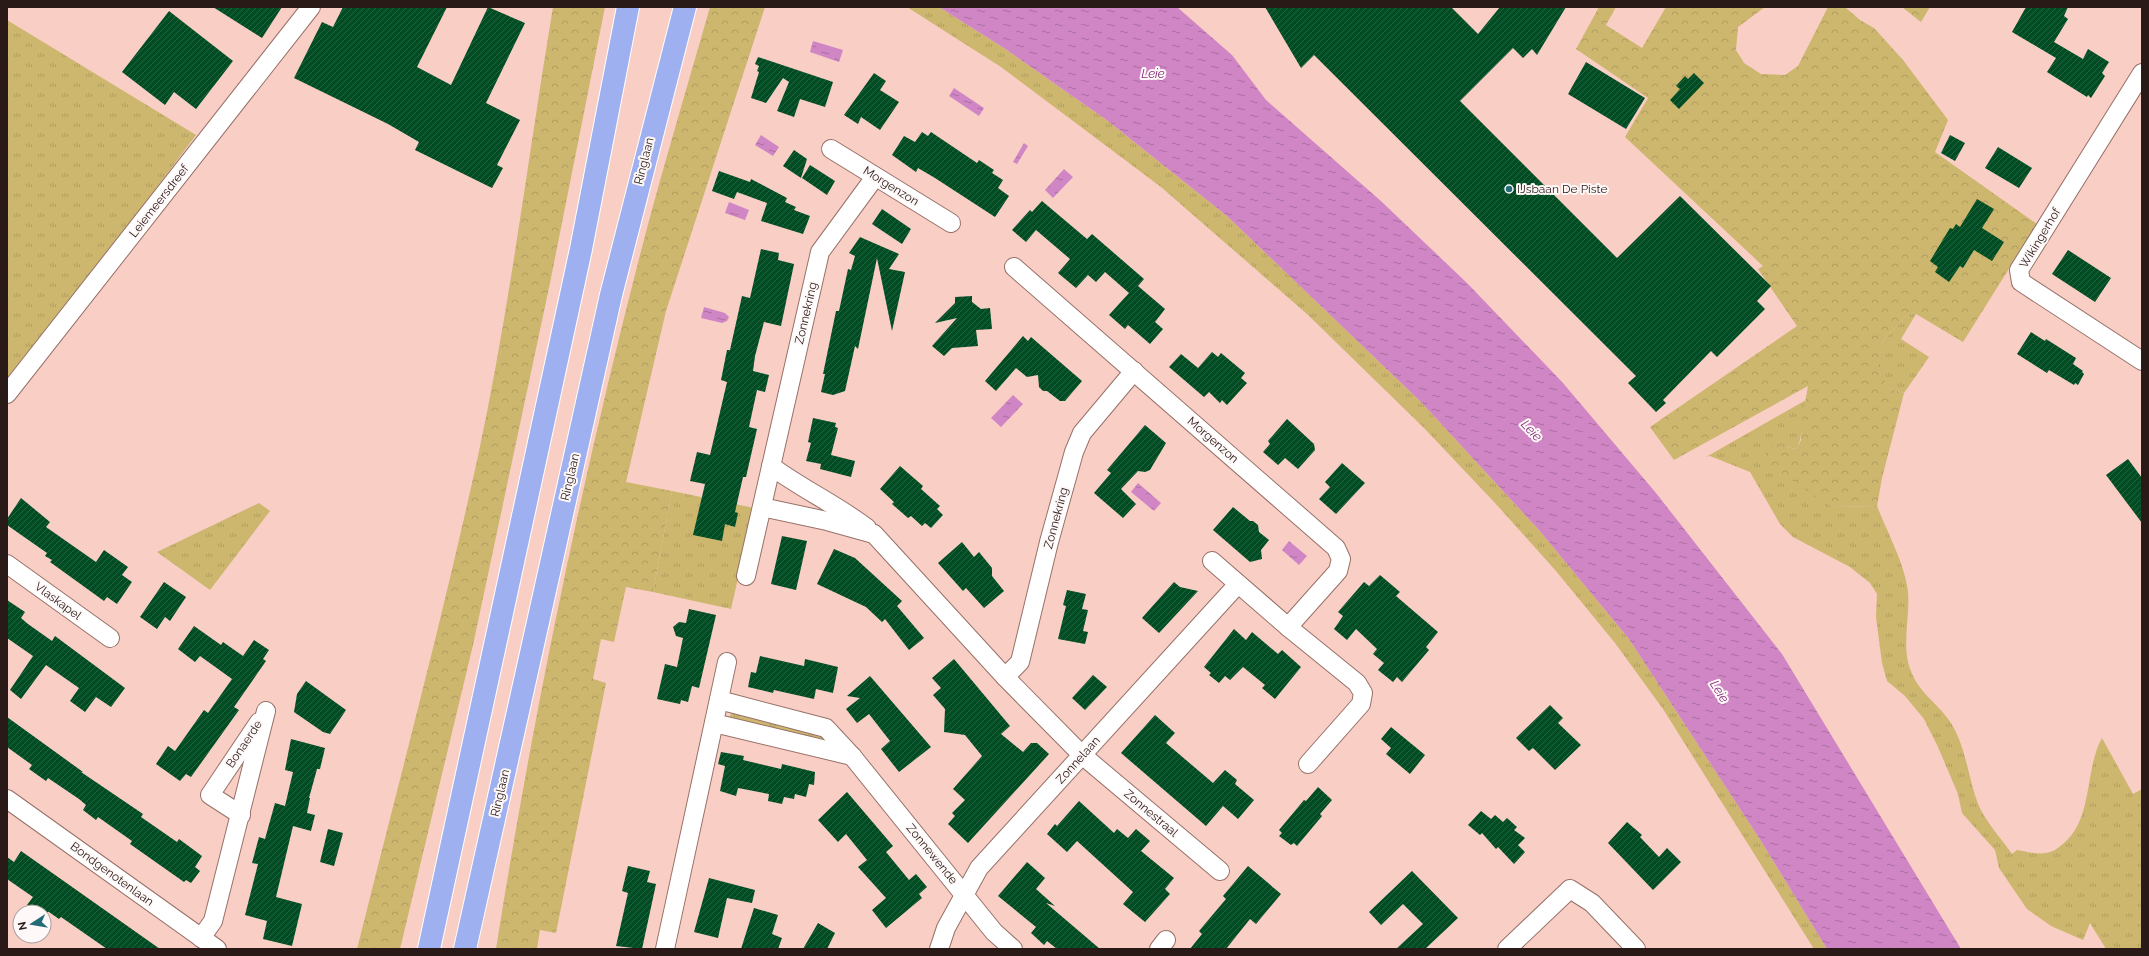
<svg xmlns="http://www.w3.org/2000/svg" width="2149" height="956" font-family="Raleway,sans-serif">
<defs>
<pattern id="grass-tufts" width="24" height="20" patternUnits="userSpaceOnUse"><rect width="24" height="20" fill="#cdb66e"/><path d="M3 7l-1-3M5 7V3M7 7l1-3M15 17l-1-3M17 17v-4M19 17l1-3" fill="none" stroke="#b09c5f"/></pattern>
<pattern id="forest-crowns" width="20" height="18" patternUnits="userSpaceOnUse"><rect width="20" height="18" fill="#cdb66e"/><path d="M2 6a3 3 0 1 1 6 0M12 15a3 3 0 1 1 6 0" fill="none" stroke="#b09c5f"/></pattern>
<pattern id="water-ripples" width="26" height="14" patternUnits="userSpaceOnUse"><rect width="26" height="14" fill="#d086c5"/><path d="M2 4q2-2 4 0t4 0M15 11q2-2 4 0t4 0" fill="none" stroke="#a96d9f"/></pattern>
<pattern id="building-hatch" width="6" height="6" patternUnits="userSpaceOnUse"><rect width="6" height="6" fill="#004c23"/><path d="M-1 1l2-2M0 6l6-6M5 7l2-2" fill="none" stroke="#266241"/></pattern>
</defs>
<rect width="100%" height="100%" fill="#f9cec5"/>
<g fill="url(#grass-tufts)">
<path d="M907,7h32l65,41 104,73 119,95 194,186 118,128 90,109 132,202 66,108h-13l-151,-240 -48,-66 -59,-72 -61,-68 -71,-75 -117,-114 -146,-127 -160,-120z"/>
<path d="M7,20l189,115 -189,252z"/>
<path d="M1909,313l7,1 -15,25 28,18 -25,36 -14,-4 -14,-19 7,-29z"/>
<path d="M1806,400c-3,15 -3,36 -9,49l-10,-2 45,60 45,-1c10,26 28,58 31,86 2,22 -5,48 0,70 8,31 27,37 43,61 15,24 17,54 27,81 7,17 23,34 34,50l5,-4c11,2 25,6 36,1 3,-1 7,-5 10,-7 31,-26 21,-74 39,-106l31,56 9,-5v160h-36l-16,-26 -7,17 -32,-14 -24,-17 -28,-41 -4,-18 -33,-37 -4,-19 -20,-47 -14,-28 -19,-23 -18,-15 -5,-18 -6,-46 1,-23 -7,-11 -20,-16 -57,-30 -13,-13 -30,-52 -40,-16 -4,1z"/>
<path d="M672,491l82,17 -23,101 -78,-17z"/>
<path d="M259,503l11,8 -60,79 -53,-38z"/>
<path d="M731,713l91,20 1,7 -4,3 -90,-24z"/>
</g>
<g fill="url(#forest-crowns)">
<path d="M553,7h52l-55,276 -77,362 -73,304h-43c41,-164 85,-328 121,-493 32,-149 50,-299 75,-449z"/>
<path d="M710,7h55l-99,304 -40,171 46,9 -19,101 -27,-5 -12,55 -13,-3 -8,40 13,4 -50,250 -16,-3 -3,19h-41c39,-246 90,-491 154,-732 19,-70 40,-140 60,-210z"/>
<path d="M1599,7h17l-10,18 36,23 24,-41h99l-27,20 -2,23 8,13 17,11 24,1 13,-9 30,-59h17l15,13 14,8 29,32 45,60 -13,32 102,72 -74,118 -47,-28 -7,-1 -26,28 -6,29 13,19 14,4 -22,85 -5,28 -45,1 -59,-39 -10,-8 4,-11 8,-4 22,4 4,-9 1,-20 6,-34 -134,74 -24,-33 147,-101 -39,-57 5,-3 -138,-129 23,-39 -72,-49z"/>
<path d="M1902,7h28l-9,15z"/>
</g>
<g fill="url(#water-ripples)">
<path d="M939,7h238l55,48 34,45 116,102 86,82 95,99 93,110 126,161 179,295h-134l-66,-108 -132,-202 -90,-109 -118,-128 -194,-186 -119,-95 -104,-73z"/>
<path d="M813,41l30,9 -4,12 -29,-10z"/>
<path d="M954,88l30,20 -5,8 -30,-20z"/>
<path d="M761,135l18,12 -6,9 -18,-11z"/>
<path d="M1024,143l4,3 -11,18 -4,-2z"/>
<path d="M1064,169l9,8 -20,21 -8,-8z"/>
<path d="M729,202l20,8 -4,10 -20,-7z"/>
<path d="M704,307l21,6 4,4 -2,4 -5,2 -21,-5z"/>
<path d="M1013,395l10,9 -22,23 -10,-9z"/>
<path d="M1138,483l23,20 -7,8 -23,-19z"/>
<path d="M1289,541l18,15 -8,9 -17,-15z"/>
</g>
<g fill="url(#building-hatch)">
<path d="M213,7h69l-20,31z"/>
<path d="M343,7h104l-30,60 34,18 37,-78 37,16 -39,80 34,17 -23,45 6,3 -11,20 -77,-38 4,-8 -31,-18 -94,-46 28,-56 11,5z"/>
<path d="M1265,7h186l27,27 22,-27h66l-29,48 -5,-6 -9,9 -10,-10 -53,53 157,157 63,-62 91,90 -14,15 8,8 -48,48 -6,-6 -48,49 3,3 -10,9 -28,-29 8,-7 -322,-321 -13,13z"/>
<path d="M2026,7h42l-4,9 4,3 -14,23 29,17 5,-10 21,13 -7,11 3,3 -14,22 -3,-3 -1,2 -40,-25 9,-14 -44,-26z"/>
<path d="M169,11l64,50 -37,48 -22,-17 -9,13 -43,-33z"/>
<path d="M758,57l75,25 -8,25 -25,-8 -6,18 -17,-6 12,-29 -6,-4 -17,25 -15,-5 8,-26 -2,-1 2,-5 -4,-2z"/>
<path d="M1586,62l59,36 -19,31 -58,-35z"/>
<path d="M874,73l12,8 -6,9 19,12 -19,28 -19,-13 -3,7 -14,-9z"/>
<path d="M1694,73l10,10 -25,26 -9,-9 10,-11 -4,-3 9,-10 3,3z"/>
<path d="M922,132l6,4 3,-4 46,31 2,-3 15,10 -2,3 11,7 -5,8 11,8 -14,21 -60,-39 -17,-10 -2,4 -24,-17 12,-19 11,6z"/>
<path d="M1950,135l15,8 -10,18 -14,-8z"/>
<path d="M1998,147l34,21 -13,20 -34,-20z"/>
<path d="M794,150l13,9 -6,19 -18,-12z"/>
<path d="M810,165l25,16 -8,14 -25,-17z"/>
<path d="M719,171l31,11 1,-3 36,19 -2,4 11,5 -2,3 16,6 -7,18 -42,-13 6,-18 -30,-11 -3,7 -22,-8z"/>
<path d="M1977,199l17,10 -12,19 22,14 -12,19 -18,-11 -11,18 -3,-2 -11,16 -14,-10 3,-5 -8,-6 20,-33 3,1 3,-5 4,3z"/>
<path d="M1042,201l45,38 5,-5 52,45 -6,7 27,23 -10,13 8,7 -13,15 -22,-19 -3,4 -16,-14 20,-22 -24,-21 -9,10 -8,-7 -12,13 -18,-15 12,-14 -34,-29 -10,12 -14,-12 18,-20 2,2z"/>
<path d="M882,209l29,20 -9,15 -30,-20z"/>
<path d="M860,237l39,17 -10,15 16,3 -13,59 -15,-73 -19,91 -3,-3 -10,45 -12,4 -12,-3 4,-18h-2l13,-63h3l9,-42 3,1 4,-14 -6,-3z"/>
<path d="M761,249l18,4 -1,7 16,4 -13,62 -17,-4 -9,34 -2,15 16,4 -4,17 -8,-2 -8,37 8,2 -11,48h-3l-8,35 3,1 -3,14 -10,-3 -3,17 -29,-6 12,-51 -15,-3 7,-29 13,3 17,-73 -6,-2 6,-30h3l12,-54 8,2z"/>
<path d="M2068,250l43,28 -16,24 -43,-28z"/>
<path d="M972,296v6l9,7 9,-1 2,21 -16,1 2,16 -26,2 -8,8 -12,-10 25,-28 -22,5 20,-20v-6z"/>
<path d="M2031,332l14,9 1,-2 30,19 -3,6 10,7 -1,1 2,2 -6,11 -3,-2 -1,2 -25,-15 -2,3 -30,-19z"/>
<path d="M1023,336l5,5 3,-4 51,44 -17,20h-5l-13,-10h-4l-4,-4 -1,-12 -11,2 -11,-9 -20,23 -11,-10z"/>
<path d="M1212,352l6,5 3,-4 24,20 -4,5 6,5 -20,22 -5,-5 -2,3 -11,-11 -5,5 -35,-30 12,-13 17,14z"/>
<path d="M813,418l23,5 -1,4 3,1 -7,27 24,6 -4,16 -31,-8 1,-5 -15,-3 5,-18 -3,-1z"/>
<path d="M1287,419l27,25 1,6 -17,19 -13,-11 -7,7 -15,-13 7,-8 -2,-3z"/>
<path d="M1145,425l21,18 -16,27 -5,2 -7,-1 -17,18 15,15 -13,14 -29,-25 17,-20 -4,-3z"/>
<path d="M2128,459l14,19v45l-36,-48z"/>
<path d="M1342,463l23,20 -29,31 -17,-15 11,-12 -5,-5z"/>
<path d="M900,466l23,20 -2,3 19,17 -3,3 6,6 -12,13 -6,-5 -3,3 -11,-10 -3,2 -16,-14 2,-2 -14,-13z"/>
<path d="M21,498l29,24 -4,5 50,35 8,-12 24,17 -6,8 10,7 -15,22 -10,-7 -3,4 -54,-39 2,-2 -7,-4 2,-3 -40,-28v-6z"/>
<path d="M1233,507l17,14h3l5,4 1,7 10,8 -8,10 1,9 -12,3 -37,-32z"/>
<path d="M782,536l25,5 -11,49 -25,-6z"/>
<path d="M962,542l12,15 5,-5 13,16v8l12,15 -20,17 -18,-20 -3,3 -25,-28z"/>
<path d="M834,549l21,9 47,43 -5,5 27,32 -15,12 -24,-31 -3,3 -16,-15 -49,-23z"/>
<path d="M1380,575l20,17 -4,4 42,36 -12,15 3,3 -27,32 -5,-5 -4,5 -15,-12 6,-7 -11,-9 4,-5 -21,-20 -9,11 -13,-11 9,-13 -5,-4 26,-30 5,4z"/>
<path d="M164,582l22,15 -16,24 -5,-4 -8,12 -17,-12z"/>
<path d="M1174,582l6,5 18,4 -39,42 -17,-15z"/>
<path d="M1067,590l19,4 -4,15 6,1 -5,21 5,1 -3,12 -27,-5 8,-33 -3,-1z"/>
<path d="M7,600l18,12 -4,6 7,6 24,17 3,-5 70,52 -14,19 -15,-10 -11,15 -15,-11 9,-13 -33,-23 -25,34 -11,-9 23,-34 -26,-18z"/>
<path d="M689,609l27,6 -17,73 -7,-2 -4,16 -7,-2 -1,4 -23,-5 8,-35 12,3 6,-29 -7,-2 -3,-9 6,-5 7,1z"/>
<path d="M194,626l27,19 2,-3 20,14 11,-16 15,10 -6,9 3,2 -32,46 5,3 -48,67 -5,-3 -6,7 -24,-17 12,-18 7,5 29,-41 4,3 24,-34 -32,-23 -5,6 -17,-13z"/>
<path d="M1234,629l12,11 6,-8 26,22 4,-4 19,17 -26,32 -13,-11 3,-3 -22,-18 -13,13 -5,-4 -6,7 -10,-8 2,-2 -7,-6z"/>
<path d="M760,656l44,10 1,-7 33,8 -5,26 -17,-4 -2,10 -40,-9 -1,3 -25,-6 3,-15 5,1z"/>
<path d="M954,659l56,67 -9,8 22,18 8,-9h6l12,11 -81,89 -20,-19 7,-8 -3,-3 13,-13 -12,-11 29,-33 -17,-21 -21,-3 1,-23 -12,-14 8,-7 -9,-10z"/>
<path d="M1093,675l14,12 -22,23 -13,-12z"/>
<path d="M870,676l61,71 -32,25 -18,-23 9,-8 -21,-27 -12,9 -11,-14 14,-11 -13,-2z"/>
<path d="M306,681l40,29 -16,24 -7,-2 -29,-20 3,-18z"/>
<path d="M1550,705l13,13 -5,5 23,22 -26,25 -22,-22 -4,3 -13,-13z"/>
<path d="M1155,715l20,18 -9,10 47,40 12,-13 12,10 -2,4 19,16 -16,19 -15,-13 -17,20 -85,-73z"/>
<path d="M7,717l76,55h-2l62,42 -2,3 36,25 2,-3 23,17 -7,11 5,4 -9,12 -5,-3 -2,2 -54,-38 2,-3 -34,-24 -2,3 -13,-10 3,-5 -7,-6 -31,-21 -2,3 -17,-12 3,-4 -25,-18z"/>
<path d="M1391,727l34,28 -15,19 -24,-20 5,-6 -10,-9z"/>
<path d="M291,739l34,9 -5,21h-3l-8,29h1l-3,15 8,2 -4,16 -18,-5 -17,71 26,7 -10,42 -29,-7 4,-18 -22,-6 13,-51 -6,-1 7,-26 6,2 10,-36 10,3 8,-34 -8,-2z"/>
<path d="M721,752l23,4 -1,4 38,9 1,-5 33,8 -1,13 -5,-1 -3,13 -11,-3 -1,5 -10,-2 -2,7 -14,-3 1,-7 -31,-6 -2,8 -16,-5 5,-25 -7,-2z"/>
<path d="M1318,787l14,13 -12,14 2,2 -25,30 -3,-3 -3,2 -12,-9 3,-3 -3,-3 25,-30 2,1z"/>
<path d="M847,792l46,54 -7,6 23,28 7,-6 11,13 -8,7 3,4 -36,30 -14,-18 14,-12 -28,-31 9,-7 -21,-26 -8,8 -20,-22z"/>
<path d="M1079,801l35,32 3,-4 11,9 8,-9 14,12 -9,10 33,27 -9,11 5,5 -25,28 -22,-18 10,-12 -56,-51 -10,11 -20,-18 8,-10 2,2z"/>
<path d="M1481,811l10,8 4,-4 8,7 4,-4 10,9 -3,3 11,8 -7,7 7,7 -11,12 -16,-17 -2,2 -14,-16 -2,2 -12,-10z"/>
<path d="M1627,822l15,13 -2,2 19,20 8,-9 14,14 -28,28 -45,-47z"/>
<path d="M328,829l15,4 -9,33 -14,-4z"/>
<path d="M21,851l37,26 102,72h-53l-46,-32 -2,2 -10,-7h-11l-11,-7 6,-8 -26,-18v-22l7,5z"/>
<path d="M1027,862l18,16 -9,11 19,17 -9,-3 54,46h-43l-10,-8 -3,4 -13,-12 5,-6 -38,-31z"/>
<path d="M628,866l22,5 -3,11 9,2 -14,65 -26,-3 12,-53 -6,-2z"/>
<path d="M1248,866l33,28 -25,30 -6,-5 -24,30h-36l12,-15 -3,-3 27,-32 -3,-3z"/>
<path d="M1412,871l46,47 -33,31h-29l27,-25 -20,-20 -22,21 -12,-13z"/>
<path d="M709,878l46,12 -3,13 -25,-5 -9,40 -24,-6z"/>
<path d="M754,908l24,7 -6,19 10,4 -4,11h-37z"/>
<path d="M818,923l17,10 -8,16h-24z"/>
</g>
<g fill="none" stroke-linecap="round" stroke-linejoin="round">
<defs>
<g id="street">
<path d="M2142,73l-123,197 2,12 121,79"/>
<path d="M831,149l120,74"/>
<path d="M1014,267l322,281 5,11 -3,12 -50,56"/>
<path d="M7,394l304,-387"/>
<path d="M771,466c31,23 66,39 96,62"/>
<path d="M762,507l65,14 47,13 131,143 77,78 138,116"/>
<path d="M1212,561l76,66 69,56 6,10 -2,11 -53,60"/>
<path d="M7,564l103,74"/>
<path d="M746,576l74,-324 55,-75"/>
<path d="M1005,677l15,-15 29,-120 25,-90 8,-19 52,-62"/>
<path d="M719,700l107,28 26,28 142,176 19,17"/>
<path d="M714,723l138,33"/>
<path d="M7,799l210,150"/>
<path d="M241,815l-31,-20 49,-73"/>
<path d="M201,938l12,-17 53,-210"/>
<path d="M665,949l62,-287"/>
<path d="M939,949l7,-21 33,-60 259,-284"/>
<path d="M1159,949l7,-9"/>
<path d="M1507,949l63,-60 22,14 44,46"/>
</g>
<g id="highway">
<path d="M429,949l152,-700 47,-242"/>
<path d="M465,949l146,-654 74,-288"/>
</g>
</defs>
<use href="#street" stroke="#977168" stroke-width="20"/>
<use href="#highway" stroke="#fff" stroke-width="24"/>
<use href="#street" stroke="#fff" stroke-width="18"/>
<use href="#highway" stroke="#9eb0f0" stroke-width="22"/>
</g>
<circle fill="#246b78" stroke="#fef9f8" stroke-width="1.5" cx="1509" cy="189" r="4"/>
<g text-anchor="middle" stroke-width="4" stroke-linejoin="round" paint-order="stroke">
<g font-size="12" fill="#291a17" stroke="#fef9f8">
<text transform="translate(644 161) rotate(-76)" y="4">Ringlaan</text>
<text transform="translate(891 186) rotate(32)" y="4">Morgenzon</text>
<text transform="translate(159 201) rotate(-52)" y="4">Leiemeersdreef</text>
<text transform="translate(2040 238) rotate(-59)" y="4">Wikingerhof</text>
<text transform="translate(806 313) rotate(-77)" y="4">Zonnekring</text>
<text transform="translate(1213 440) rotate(41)" y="4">Morgenzon</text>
<text transform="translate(570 477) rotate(-77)" y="4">Ringlaan</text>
<text transform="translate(1056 518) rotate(-75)" y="4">Zonnekring</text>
<text transform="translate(58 601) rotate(36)" y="4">Vlaskapel</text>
<text transform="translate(244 744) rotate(-56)" y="4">Bonaerde</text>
<text transform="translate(1078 760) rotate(-48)" y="4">Zonnelaan</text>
<text transform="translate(500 793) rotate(-77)" y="4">Ringlaan</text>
<text transform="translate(1151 813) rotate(40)" y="4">Zonnestraal</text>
<text transform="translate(932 854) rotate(51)" y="4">Zonnewende</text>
<text transform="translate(112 874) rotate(36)" y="4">Bondgenotenlaan</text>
</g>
<g font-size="12" fill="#291a17" stroke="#fef9f8" text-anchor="start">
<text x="1517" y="193">IJsbaan De Piste</text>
</g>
<g font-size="13" font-style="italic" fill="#812b78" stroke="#fef9f8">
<text x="1153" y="78">Leie</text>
<text transform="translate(1532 430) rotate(46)" y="5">Leie</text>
<text transform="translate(1720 691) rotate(58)" y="5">Leie</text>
</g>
</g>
<rect width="2149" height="956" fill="none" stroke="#291a17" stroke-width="16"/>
<g transform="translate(32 924) rotate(258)"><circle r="19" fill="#fef9f8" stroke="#a9a09e"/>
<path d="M0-3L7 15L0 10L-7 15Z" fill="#246b78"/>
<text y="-6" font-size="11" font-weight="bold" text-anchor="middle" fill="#291a17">N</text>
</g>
</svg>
